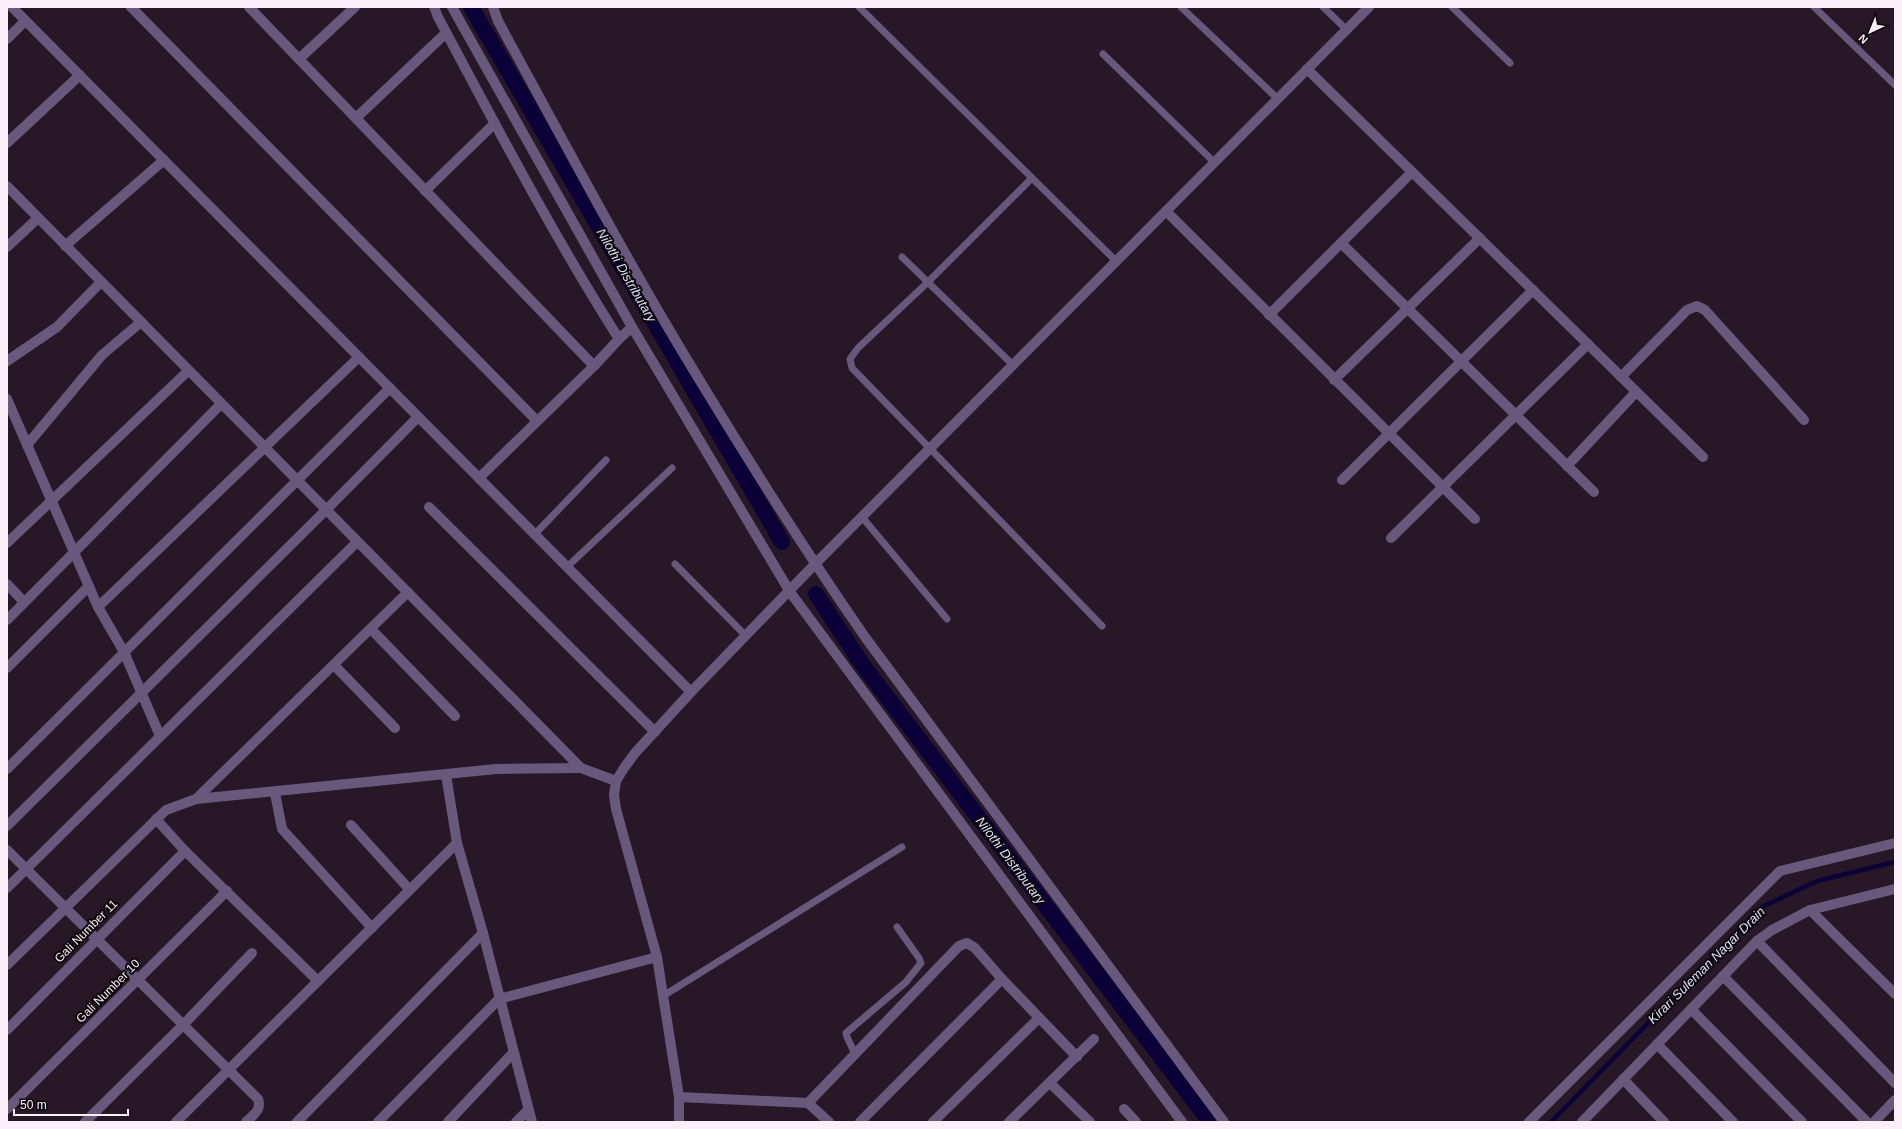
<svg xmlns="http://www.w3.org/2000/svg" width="1902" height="1129" font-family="Arial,sans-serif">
<rect width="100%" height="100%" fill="#281827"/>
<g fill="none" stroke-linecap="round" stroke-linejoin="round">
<path stroke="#0b0038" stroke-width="4.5" d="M1551,1122l211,-215 55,-26 78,-19"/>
<g stroke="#0b0038" stroke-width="16">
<path d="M471,7l311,535"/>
<path d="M816,594l46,70 348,458"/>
</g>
<g stroke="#68597c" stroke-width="7">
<path d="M859,7l258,255"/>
<path d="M1181,7l97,92"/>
<path d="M1323,7l23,22"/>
<path d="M1452,7l58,56"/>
<path d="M1814,7l81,78"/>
<path d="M1103,54l112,109"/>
<path d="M1032,178l-104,104 -70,66 -8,11 2,9 250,258"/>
<path d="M902,257l111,108"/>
<path d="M862,517l85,102"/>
<path d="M535,534l71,-74"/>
<path d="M675,564l71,72"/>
<path d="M567,567l105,-99"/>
<path d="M663,996l239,-149"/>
<path d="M855,1054l-8,-17 -1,-4 60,-51 15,-19 -2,-5 -22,-31"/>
</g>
<g stroke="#68597c" stroke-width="10">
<path d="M12,7l679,685"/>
<path d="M131,7l406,414"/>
<path d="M249,7l345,359"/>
<path d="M434,7l4,10c58,109 115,218 181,322l-25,27 -115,112"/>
<path d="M7,39l18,-18"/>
<path d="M299,59l56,-52"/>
<path d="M1307,69l396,388"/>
<path d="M356,118l90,-85"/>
<path d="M7,143l73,-68"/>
<path d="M7,186l574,582 35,13"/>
<path d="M425,191l70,-68"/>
<path d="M1166,211l309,308"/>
<path d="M1341,243l253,249"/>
<path d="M65,246l99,-86"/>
<path d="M7,247l31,-29"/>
<path d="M1269,315l143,-143"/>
<path d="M619,339l13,-12"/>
<path d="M7,361l50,-34 44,-45"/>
<path d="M1621,377l66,-67 10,-4 8,4 99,110"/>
<path d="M1334,380l146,-142"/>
<path d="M7,399l91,208 26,45 36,84"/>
<path d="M27,445l75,-90 39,-33"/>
<path d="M1567,466l69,-74"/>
<path d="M1342,480l191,-190"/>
<path d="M429,507l226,225"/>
<path d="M1391,538l197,-194"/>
<path d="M7,543l181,-172"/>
<path d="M7,584l17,18"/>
<path d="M98,607l261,-250"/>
<path d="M7,620l214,-216"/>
<path d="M371,629l84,87"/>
<path d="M334,665l61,63"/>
<path d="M7,668l82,-82"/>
<path d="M7,769l383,-381"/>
<path d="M446,775l11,68 26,90 49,189"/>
<path d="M275,793l7,36 90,99"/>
<path d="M196,799l212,-207"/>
<path d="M156,819l29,32 133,130"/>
<path d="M351,825l59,65"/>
<path d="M7,826l319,-316 92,-93"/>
<path d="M7,850l251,249c4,11 -5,16 -12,23"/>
<path d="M7,888l350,-346"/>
<path d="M1810,910l85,84"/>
<path d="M1757,941l138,142"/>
<path d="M7,965l159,-155 30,-11 300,-30 85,-1"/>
<path d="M1723,976l144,146"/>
<path d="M1691,1009l111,113"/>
<path d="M7,1030l178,-179"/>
<path d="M1657,1044l76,78"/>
<path d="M1623,1079l41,43"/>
<path d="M1050,1083l40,39"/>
<path d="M679,1097l129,6 151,-157 8,-3 8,5 27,31 75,78"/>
<path d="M808,1103l21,19"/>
<path d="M7,1109l220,-218"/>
<path d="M1124,1109l12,13"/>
<path d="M85,1122l98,-97 69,-72"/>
<path d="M176,1122l281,-279"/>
<path d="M297,1122l186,-189"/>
<path d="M378,1122l121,-123 158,-42"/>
<path d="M448,1122l65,-69"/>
<path d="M516,1122l12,-12"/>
<path d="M679,1122v-25l-22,-140 -41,-148 -2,-14 2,-14 8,-13 11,-15 56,-61 124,-128 554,-557"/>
<path d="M860,1122l142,-143"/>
<path d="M933,1122l106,-104"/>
<path d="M1009,1122l85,-83"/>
<path d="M1529,1122l251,-251 115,-28"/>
<path d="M1582,1122l175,-181 15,-11 38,-20 85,-21"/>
<path d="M1874,1122l21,-22"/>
</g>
<g stroke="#68597c" stroke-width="10">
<path d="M452,7l180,320 158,265 392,530"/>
<path d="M493,7l5,14c67,123 133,248 207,368 51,84 104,167 160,248l359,485"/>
</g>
</g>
<g text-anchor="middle" stroke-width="4" stroke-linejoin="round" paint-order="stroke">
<g font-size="12" fill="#fbeffa" stroke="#0d060c">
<text transform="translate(86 931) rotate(-45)" y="4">Gali Number 11</text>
<text transform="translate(108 991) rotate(-45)" y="4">Gali Number 10</text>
</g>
<g font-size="13" font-style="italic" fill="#dce0f6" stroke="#0d060c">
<text transform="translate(627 275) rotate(60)" y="5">Nilothi Distributary</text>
<text transform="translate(1011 860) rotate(53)" y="5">Nilothi Distributary</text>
<text transform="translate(1706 965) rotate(-45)" y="5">Kirari Suleman Nagar Drain</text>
</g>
</g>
<rect width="1902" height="1129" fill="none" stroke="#fbeffa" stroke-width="16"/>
<g transform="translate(1870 32) rotate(224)" stroke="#0d060c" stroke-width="3" paint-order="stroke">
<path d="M0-3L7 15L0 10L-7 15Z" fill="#fbeffa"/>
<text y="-6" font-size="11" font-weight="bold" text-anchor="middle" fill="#fbeffa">N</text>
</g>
<path d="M14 1109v6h114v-6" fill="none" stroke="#fbeffa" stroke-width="2"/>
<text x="20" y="1109" font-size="12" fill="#fbeffa" stroke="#0d060c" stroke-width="3" paint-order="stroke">50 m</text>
</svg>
